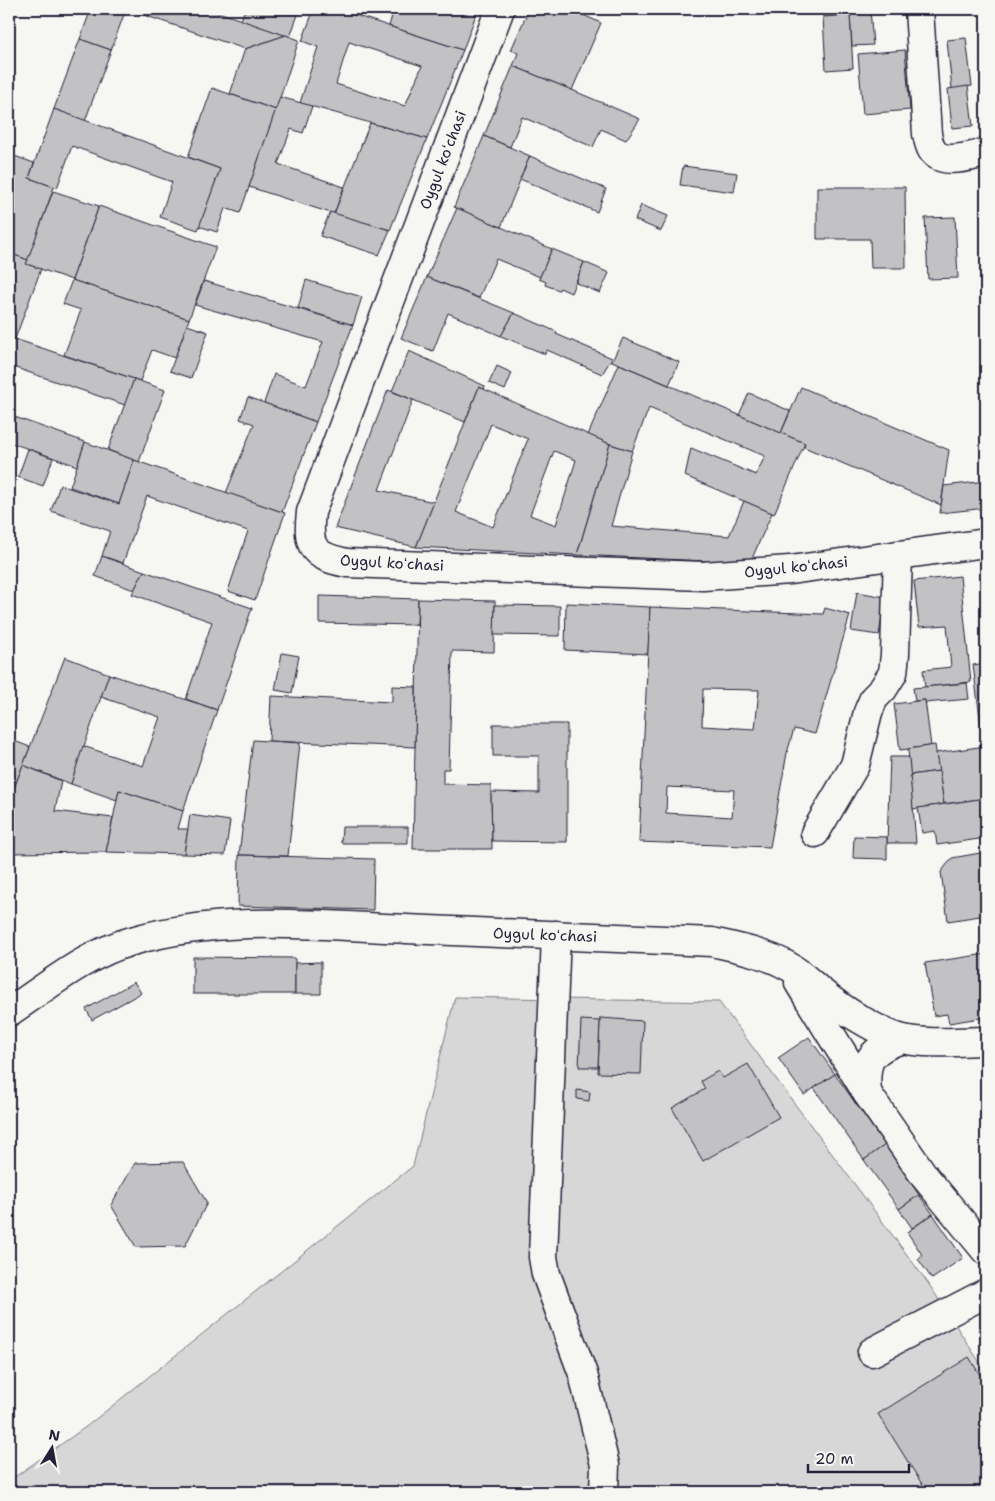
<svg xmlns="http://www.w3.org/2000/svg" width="995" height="1501" font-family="'Shantell Sans',sans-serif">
<rect width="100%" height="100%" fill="#f6f6f2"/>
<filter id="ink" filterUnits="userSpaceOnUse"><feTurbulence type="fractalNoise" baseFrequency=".02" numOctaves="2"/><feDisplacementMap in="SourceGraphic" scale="10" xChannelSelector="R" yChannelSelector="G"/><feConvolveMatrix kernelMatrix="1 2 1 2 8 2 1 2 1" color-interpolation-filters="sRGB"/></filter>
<g filter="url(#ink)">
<path fill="#d7d7d7" stroke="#7c7c89" d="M455,997l264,5 209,281 58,89v120h-977v-11l78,-55 326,-260z"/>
<g fill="#c2c2c4" stroke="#22223b" fill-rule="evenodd">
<path d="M91,9h35l-15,41 -31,-11z"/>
<path d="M126,9h83l77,26 -41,14z"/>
<path d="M245,9h55l-10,28 -49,-17z"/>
<path d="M314,9h22l127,41 -36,89 -127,-36 18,-56 -16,-6zM349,42l73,24 -17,40 -69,-22z"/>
<path d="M394,9h84l-15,41 -74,-24z"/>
<path d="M529,9h41l31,14 -29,67 -59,-24 5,-13 -7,-3z"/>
<path d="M822,9h48l3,36 -21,1 -2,-31 -27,2z"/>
<path d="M850,15l3,53 -27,2 -3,-53z"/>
<path d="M286,35l13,5 -23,70 -46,-16 15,-45z"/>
<path d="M966,38l6,48 -20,3 -5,-49z"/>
<path d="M80,39l31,11 -26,71 -31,-12z"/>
<path d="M905,50l5,60 -47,4 -5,-60z"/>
<path d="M513,66l59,24 68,29 -14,21 -25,-11 -8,18 -71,-30 -12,30 -26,-11z"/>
<path d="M968,86l5,40 -21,2 -4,-39z"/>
<path d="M212,88l64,22 -36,103 -15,-5 -8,24 -18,-6 21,-57 -32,-12z"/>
<path d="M280,97l32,9 -9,27 -12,-4 -13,35 66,23 -10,27 -85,-27z"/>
<path d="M54,109l166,60 -22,61 -38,-13 12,-35 -100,-36 -15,42 -28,-10z"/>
<path d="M370,123l57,16 -37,91 -56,-16z"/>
<path d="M484,136l46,20 -29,71 -47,-20z"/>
<path d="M9,154l25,9 -5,15 25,9 -26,73 -19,-7z"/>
<path d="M530,156l76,33 -9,23 -77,-33z"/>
<path d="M683,166l54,7 -3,19 -54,-7z"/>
<path d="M817,187h88l1,81h-35l-1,-29h-53z"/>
<path d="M53,191l46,15 -27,74 -46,-16z"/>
<path d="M641,205l27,11 -7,15 -26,-11z"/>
<path d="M99,206l117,41 -27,72 -117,-39z"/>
<path d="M457,208l95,41 -12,28 -44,-18 -17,39 -52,-21z"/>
<path d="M330,212l60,18 -11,25 -59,-19z"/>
<path d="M955,217l3,61 -30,1 -3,-61z"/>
<path d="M552,249l32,13 -13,31 -11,-5 -1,2 -14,-5 1,-3 -7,-3z"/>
<path d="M9,253l19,7 -2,4 15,5 -26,70 -6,-2z"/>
<path d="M584,262l25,11 -9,20 -24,-10z"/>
<path d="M427,277l87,36 -13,23 -53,-23 -15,38 -32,-13z"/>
<path d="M72,280l117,39 -14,39 -23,-8 -12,31 -76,-26 17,-45 -18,-6z"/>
<path d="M306,280l56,17 -9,28 -55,-17z"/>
<path d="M204,281l149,44 -37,97 -52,-19 10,-29 32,12 17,-44 -128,-37z"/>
<path d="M514,313l43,19 -1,2 56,24 -10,16 -55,-24 -2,4 -44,-18z"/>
<path d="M187,325l21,7 -17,46 -21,-7z"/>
<path d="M9,337l125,42 -9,26 -112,-38 -4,11z"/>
<path d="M623,338l56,24 -10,23 -57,-24z"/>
<path d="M409,351l76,35 -1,3 -5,-2 -14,35 -73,-31z"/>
<path d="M619,364l186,79 -31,71 -89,-38 6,-28 65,27 9,-19 -116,-48 -17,43 -22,-7 -22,-9z"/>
<path d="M497,366l15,7 -7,17 -16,-7z"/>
<path d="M134,379l31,11 -26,72 -31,-12z"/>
<path d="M479,387l131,57 -33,111 -161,-8zM491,424l37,15 -35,88 -37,-15zM554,451l22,9 -20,65 -26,-10z"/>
<path d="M801,387l148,63 -8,55 -137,-58 1,-4 -24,-10z"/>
<path d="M388,390l25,10 -34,90 55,12 -18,45 -81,-19z"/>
<path d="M749,393l41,18 -9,22 -42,-18z"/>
<path d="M248,397l68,25 -34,90 -56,-19 28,-69 -14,-5z"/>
<path d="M9,415l76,27 -8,24 -68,-24z"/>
<path d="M85,442l49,18 -15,44 -49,-17z"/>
<path d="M610,444l22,7 -21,75 118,10 15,-35 28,12 -22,50 -173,-8z"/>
<path d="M28,449l25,9 -10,28 -25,-9z"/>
<path d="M134,460l151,53 -30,87 -27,-9 20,-60 -101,-35 -24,67 -21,-7 8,-25 -59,-20 9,-26 59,19z"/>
<path d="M986,481v27l-46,5 4,-27z"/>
<path d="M102,556l42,15 -10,19 -39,-14z"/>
<path d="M144,571l108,37 -35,102 -31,-11 26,-77 -80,-28z"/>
<path d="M960,576l11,106 -46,5 -2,-17 28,-3 -4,-42 -28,2 -5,-46z"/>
<path d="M857,592l28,5 -6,38 -28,-4z"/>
<path d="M319,596l99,3 -1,26 -98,-2z"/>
<path d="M418,599l77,2 -1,51 -42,-1 -3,118h-6v15l48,1 1,64h-79z"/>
<path d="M566,603l84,4 -2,47 -83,-4z"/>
<path d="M495,605l65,1v30l-66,-1z"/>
<path d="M650,607l173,7 2,-6 25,7 -35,119 -21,-5 -7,24 -17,94 -131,-5zM703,689l56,1 -4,39 -53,-3zM667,787l67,3 -2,27 -66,-4z"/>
<path d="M282,653l17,3 -7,37 -17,-3z"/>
<path d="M65,657l44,17 -38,110 -48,-19z"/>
<path d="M986,663v69l-4,1 -9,-68z"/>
<path d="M109,674l108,36 -34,101 -64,-21 -2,10 -46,-16 12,-38 60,20 17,-49 -59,-20z"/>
<path d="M967,683l2,16 -44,4v-3l-10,1 -2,-13z"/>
<path d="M392,686l24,1 -1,60 -146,-6 2,-45 121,6z"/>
<path d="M925,700l6,46 -31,4 -6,-46z"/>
<path d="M493,724h74v118l-75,-1 -1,-49 48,1v-37h-46z"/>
<path d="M9,739l21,8 -21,54z"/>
<path d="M253,740l47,3 -12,113 -49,-1z"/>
<path d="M935,745l4,26 -29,4 -2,-26z"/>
<path d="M986,746v52l-42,6 -8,-51z"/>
<path d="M890,757h19l7,86h-29z"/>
<path d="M23,765l38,16 -6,30 58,7 -7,34 -97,1v-52z"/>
<path d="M939,771l5,33 -31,5 -3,-34z"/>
<path d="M119,790l64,21 -5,18h10l-4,25 -78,-2z"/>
<path d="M986,798v40l-49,7 -2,-14 -13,2 -4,-25z"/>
<path d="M190,815l40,6 -5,34 -41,-1z"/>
<path d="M342,827h66v16h-67z"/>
<path d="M854,836l33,1v22l-34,-1z"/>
<path d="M986,852v63l-38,6 -7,-49 11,-14z"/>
<path d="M239,855l135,4 -1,51 -135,-4z"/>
<path d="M986,954v63l-37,6 -2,-9 -13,2 -9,-53z"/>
<path d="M193,957l102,1v36h-102z"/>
<path d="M321,962v32h-26v-31z"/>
<path d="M134,982l7,11 -49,27 -6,-11z"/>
<path d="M600,1018l43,3 -2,53 -43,-1z"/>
<path d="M581,1020l19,1 -2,46h-19z"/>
<path d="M809,1037l26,37 -31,21 -26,-37z"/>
<path d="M748,1064l31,53 -76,44 -31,-53 33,-19 -4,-8 17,-10 5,7z"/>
<path d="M835,1074l50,71 -21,15 -50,-72z"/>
<path d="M577,1090l13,2 -1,9 -12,-2z"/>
<path d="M885,1145l34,50 -20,14 -35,-49z"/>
<path d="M183,1162l24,41 -22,43 -49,1 -25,-42 24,-42z"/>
<path d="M919,1195l14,19 -21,14 -13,-19z"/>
<path d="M933,1214l30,44 -31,21 -14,-20 5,-3 -16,-24z"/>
<path d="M969,1357l17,28v107h-59l-49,-78z"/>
</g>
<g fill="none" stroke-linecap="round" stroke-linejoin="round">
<defs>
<g id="minor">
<path d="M500,9l-189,503c-4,35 1,44 36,51l356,13 87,-6 196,-27"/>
<path d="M919,9l8,125c1,5 2,11 5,16 10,16 39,6 54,3"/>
<path d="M815,833l40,-68 13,-53 6,-14 9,-9 10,-16 2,-19 3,-99"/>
<path d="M556,935l-13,322 3,17 37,100 22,91 -1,27"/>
<path d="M799,983l68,110 58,84 61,74"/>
<path d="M9,1012c39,-26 77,-58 123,-71 89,-26 183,-16 274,-12 102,4 204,9 306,13 26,6 53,11 76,24 12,6 22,17 33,26 19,16 58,41 82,47 27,6 56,2 83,2"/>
<path d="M867,1093c-3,-33 3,-43 35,-54"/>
<path d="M872,1352l114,-59"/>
</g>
</defs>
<use href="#minor" stroke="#22223b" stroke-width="31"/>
<use href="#minor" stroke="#f6f6f2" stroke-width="28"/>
</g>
</g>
<g text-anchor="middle" stroke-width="4" stroke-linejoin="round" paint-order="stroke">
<g font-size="15" fill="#22223b" stroke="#f6f6f2">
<text transform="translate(443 160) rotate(-69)" y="5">Oygul koʻchasi</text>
<text transform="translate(392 563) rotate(3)" y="5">Oygul koʻchasi</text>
<text transform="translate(796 567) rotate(-6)" y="5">Oygul koʻchasi</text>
<text transform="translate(545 935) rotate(2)" y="5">Oygul koʻchasi</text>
</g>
</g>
<rect width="995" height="1501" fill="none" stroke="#f6f6f2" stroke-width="30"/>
<rect x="15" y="15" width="965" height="1471" fill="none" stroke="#22223b" stroke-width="2" filter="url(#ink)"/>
<g transform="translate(52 1448) rotate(11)" stroke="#f6f6f2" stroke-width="4" paint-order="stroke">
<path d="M0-4L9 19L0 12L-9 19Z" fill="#22223b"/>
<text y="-8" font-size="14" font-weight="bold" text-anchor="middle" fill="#22223b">N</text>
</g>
<path d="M808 1464v8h101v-8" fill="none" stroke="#22223b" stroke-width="2.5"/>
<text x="815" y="1464" font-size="15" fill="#22223b" stroke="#f6f6f2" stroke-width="4" paint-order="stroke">20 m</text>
</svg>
